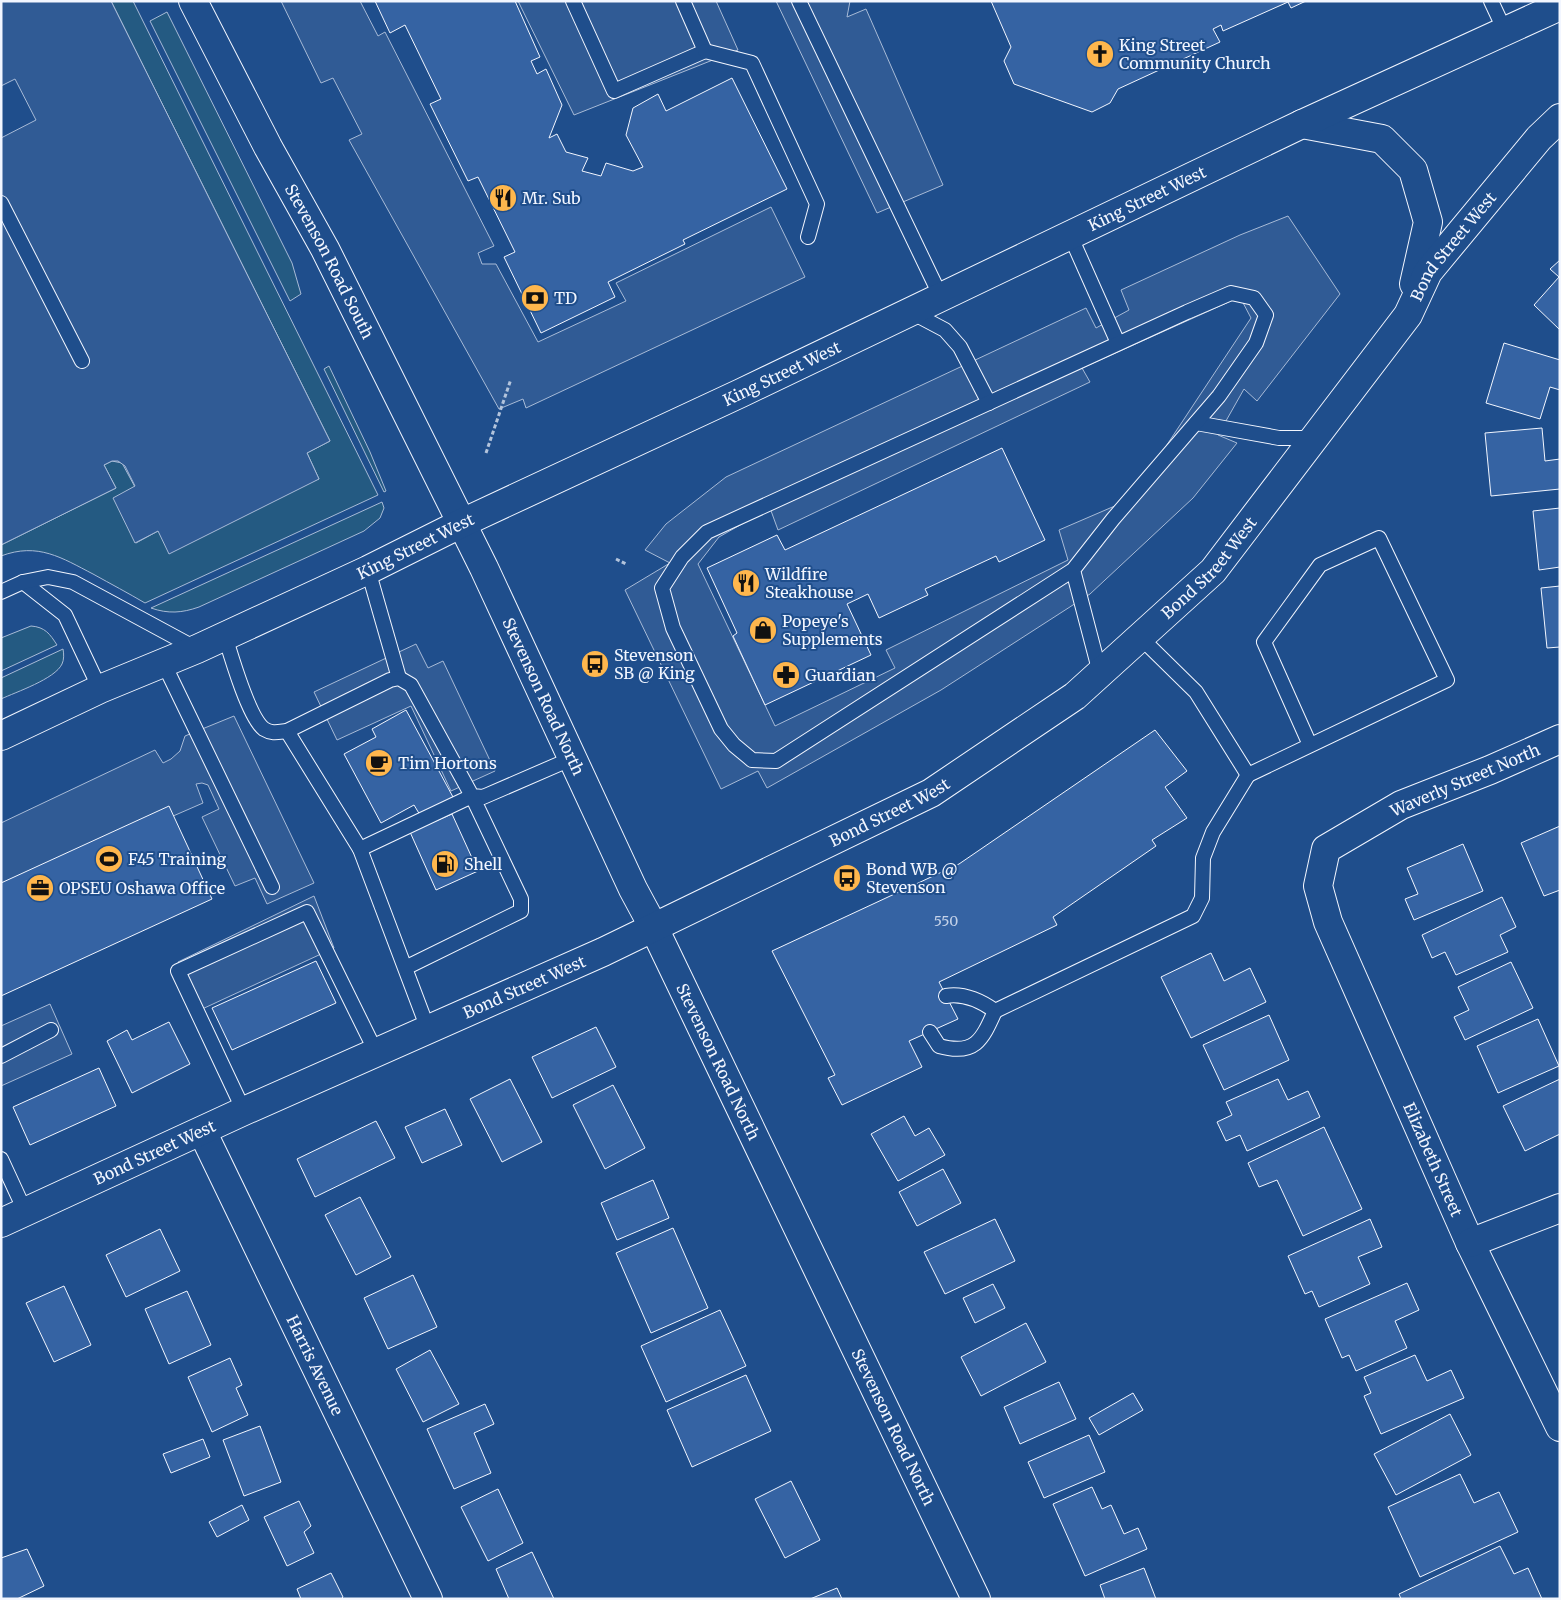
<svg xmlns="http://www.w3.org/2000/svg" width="1561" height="1600" font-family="Merriweather,serif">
<rect width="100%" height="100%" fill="#1f4e8c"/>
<g fill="#245a82" stroke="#a8bbd7">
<path d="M111,1h22l245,494 -233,108c-17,-10 -34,-19 -52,-29 -31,-16 -55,-32 -92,-18v-11l115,-57 -12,-23 8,-4 10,2 13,24 1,56 22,-12 161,-52 -12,-26 23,-12z"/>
<path d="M167,12l125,251 9,31 -11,7 -140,-280z"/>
<path d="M329,366l41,86 16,39 -2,1 -60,-123z"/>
<path d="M382,502l2,6 -4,10 -16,13 -165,76c-17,6 -31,7 -48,1z"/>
<path d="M31,626c14,1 19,8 26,19l-56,26v-33z"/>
<path d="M63,649c1,5 1,11 -1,15 -7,15 -46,28 -61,35v-21z"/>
</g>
<g fill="#305b95" stroke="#a8bbd7" fill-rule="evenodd">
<path d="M1,1h110l219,440 -23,12 12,26 -150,75 -11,-23 -23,12 -22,-45 22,-12 -10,-20 -7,-5h-6l-8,4 12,23 -115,57v-407l35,-18 -21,-41 -14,7z"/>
<path d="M281,1h79l18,35 7,-4 109,214 -16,7 4,11h14l42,78 88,-41 -10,-18 155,-76 34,70 -279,131 -3,-9 -24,10 -150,-269 13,-6 -29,-56 -12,5z"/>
<path d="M518,1h198l22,49 -164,65z"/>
<path d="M776,1h74l-3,16 19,-8 77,176 -66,28z"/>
<path d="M1288,216l52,78 -83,107 -13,-12 -26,46 19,8 -44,55 -103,96 -149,96 -174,98 -9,-17 -37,18 -96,-199 45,-27 -25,-13 21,-26 60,-47 360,-169 10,20 33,-18 -8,-20 119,-55zM1240,297l11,21 -120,181 -72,31 9,30 -182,90 9,18 -120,58 -77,-162 21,-27 51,-29 8,22 312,-148 -8,-14z"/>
<path d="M416,644l12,24 15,-7 52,110 -44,20 -40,-85 -74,34 -23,-48z"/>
<path d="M234,716l80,167 -47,21 -12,-26 -20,8 -33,-69 17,-8 -11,-24 -6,-2 -6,1 7,19 -202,88v-68l154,-73 8,13 8,-4 9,-8 5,-15z"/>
<path d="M314,896l20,52 -134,62 -22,-48z"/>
<path d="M50,1004l22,50 -71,32v-60z"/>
</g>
<g fill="#3563a3" stroke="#f2f6ff">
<path d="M375,1h140l25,56 -9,4 6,13 9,-5 16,36 -13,33 8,-4 9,18 22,6 -6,13 19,5 5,-13 27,8 10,-4 -17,-32 7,-27 25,-14 8,17 66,-33 55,111 -104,51 2,4 -77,38 7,15 -74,36 -37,-76 11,-5 -37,-75 -10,4 -38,-77 11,-5 -36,-74 -15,8z"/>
<path d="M991,1h315l-15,7 -3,-6 -65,29 -2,-6 -8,4 7,13 -102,47 -8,14 -18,9 -78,-28 -10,-23 7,-14z"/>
<path d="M1560,260v70l-26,-25 25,-28 -9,-8z"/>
<path d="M1504,343l56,17v30l-10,-3 -10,32 -54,-16z"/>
<path d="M1542,428l3,33 15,-2v30l-69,7 -6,-63z"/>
<path d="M1002,448l43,92 -46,22 -3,-6 -71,33 3,6 -49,23 -11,-24 -21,10 24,51 -106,50 -32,-69 4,-3 -30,-65 70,-33 8,15z"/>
<path d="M1560,508v59l-21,3 -6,-59z"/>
<path d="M1560,586v61l-13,1 -6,-60z"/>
<path d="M406,710l47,87 -33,18 -6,-10 -33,18 -37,-69 32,-17 -4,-8z"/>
<path d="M1155,730l32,41 -22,16 22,31 -35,22 4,6 -103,71 4,8 -118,57 19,37 -49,22 13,26 -80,38 -14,-27 7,-3 -63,-124 187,-87z"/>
<path d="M169,806l43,93 -211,97v-113z"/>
<path d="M452,814l26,57 -42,19 -26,-58z"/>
<path d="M1560,826v64l-16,6 -23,-53z"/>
<path d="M1463,844l20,47 -69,29 -9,-21 13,-5 -11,-26z"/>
<path d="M1502,897l14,30 -16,8 8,17 -52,23 -11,-23 -13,6 -10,-23z"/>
<path d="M1211,953l13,28 26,-13 16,34 -75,36 -30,-61z"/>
<path d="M316,961l20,42 -104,47 -20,-42z"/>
<path d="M1511,962l22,46 -68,32 -11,-23 15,-7 -11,-23z"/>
<path d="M1269,1015l20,45 -65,30 -21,-45z"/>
<path d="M1538,1019l21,47 -61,27 -21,-47z"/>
<path d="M169,1022l21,42 -58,29 -25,-52 20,-11 5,10z"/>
<path d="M596,1027l20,40 -64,31 -20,-41z"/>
<path d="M99,1068l17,38 -86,39 -17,-38z"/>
<path d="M510,1079l32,63 -40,20 -32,-63z"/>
<path d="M1278,1079l10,21 20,-9 12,26 -73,34 -7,-16 -14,6 -9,-19 15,-7 -6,-13z"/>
<path d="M1560,1079v55l-35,17 -22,-45z"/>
<path d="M613,1085l32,63 -40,21 -32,-64z"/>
<path d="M445,1109l17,36 -40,18 -17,-36z"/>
<path d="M904,1116l11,20 14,-8 16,27 -47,26 -27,-47z"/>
<path d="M376,1121l19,37 -80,39 -18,-38z"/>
<path d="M1324,1127l38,82 -59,27 -26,-56 -18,7 -11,-24z"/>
<path d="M943,1169l18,34 -44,23 -18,-34z"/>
<path d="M653,1180l16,38 -52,22 -16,-37z"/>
<path d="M360,1197l31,60 -35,18 -31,-60z"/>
<path d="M995,1219l20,42 -70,33 -21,-42z"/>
<path d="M1370,1219l12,28 -24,10 12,27 -51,23 -7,-16 -7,3 -17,-38z"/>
<path d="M673,1228l35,80 -57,25 -35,-80z"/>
<path d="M160,1229l20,42 -54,26 -20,-42z"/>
<path d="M413,1275l24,52 -49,22 -24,-51z"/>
<path d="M1407,1283l12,27 -24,11 12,27 -51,23 -7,-16 -7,3 -17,-39z"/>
<path d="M993,1284l12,24 -30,15 -12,-25z"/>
<path d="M64,1286l27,59 -37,17 -28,-59z"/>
<path d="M187,1291l24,54 -42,19 -24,-55z"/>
<path d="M720,1310l26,56 -80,36 -25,-56z"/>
<path d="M1026,1323l20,39 -65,34 -20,-39z"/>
<path d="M430,1350l29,54 -36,18 -27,-53z"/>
<path d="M1415,1355l12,26 24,-11 13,28 -83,36 -17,-38 7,-3 -7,-16z"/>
<path d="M230,1358l12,27 -6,3 12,27 -36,17 -24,-55z"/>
<path d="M746,1375l25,56 -79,36 -25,-57z"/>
<path d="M1059,1382l17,37 -56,25 -16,-37z"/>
<path d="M1133,1393l10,17 -44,25 -10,-17z"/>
<path d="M485,1404l9,20 -20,9 17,40 -37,16 -27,-60z"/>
<path d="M1450,1414l21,41 -75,40 -22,-41z"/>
<path d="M260,1426l21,56 -37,14 -21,-56z"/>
<path d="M1089,1435l16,37 -61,26 -16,-36z"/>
<path d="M203,1439l7,18 -39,16 -8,-19z"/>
<path d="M1460,1474l14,29 25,-11 19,40 -98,45 -32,-70z"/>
<path d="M791,1481l29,59 -35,18 -30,-59z"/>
<path d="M1092,1487l10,22 9,-4 13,29 14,-6 9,21 -62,27 -32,-72z"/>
<path d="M498,1489l25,54 -35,18 -27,-54z"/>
<path d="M299,1501l12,25 -7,6 10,21 -27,13 -23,-49z"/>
<path d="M242,1505l7,15 -32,17 -8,-15z"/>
<path d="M1500,1546l14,28 14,-6 14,31h-141l-2,-5z"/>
<path d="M27,1549l17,37 -27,13h-16v-41z"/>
<path d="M532,1552l22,47h-45l-13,-30z"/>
<path d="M1144,1568l12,31h-51l-5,-14z"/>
<path d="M331,1573l12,24 -2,2h-40l-4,-10z"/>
<path d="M837,1588l5,11h-32z"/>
</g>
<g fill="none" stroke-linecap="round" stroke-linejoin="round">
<defs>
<g id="service">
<path d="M573,1l41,90 91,-40 -22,-50"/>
<path d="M799,1l142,296"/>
<path d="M1491,1l14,30"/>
<path d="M705,51l47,12 65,141 -9,33"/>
<path d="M1,203l81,158"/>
<path d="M1070,235l48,108"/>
<path d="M911,312l34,18 15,17 29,56"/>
<path d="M1196,423l83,15h35"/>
<path d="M368,570l31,108"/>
<path d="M1073,570l-297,191 -24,-1 -18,-15 -13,-16 -48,-101 -11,-40 20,-31 25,-25 480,-220 44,-19 23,5 12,17 -10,28 -37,53 -106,123 -40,51 27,103"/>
<path d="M23,582l42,33 35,74"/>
<path d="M1,592l22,-10 25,-5 25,5 124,67"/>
<path d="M225,636c6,20 24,82 39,93 8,5 14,3 23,2l103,-51 9,-2 12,7 61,111 11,1 90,-39"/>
<path d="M1140,637l56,55 52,83 199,-95 -68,-142 -59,27 -56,77 46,103"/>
<path d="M163,662l109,225"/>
<path d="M287,731l73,118"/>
<path d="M405,968l116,-57v-12l-49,-103 -112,53 68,180"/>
<path d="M946,996c18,-3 35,5 49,15l198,-95 9,-18 1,-40 10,-26 35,-57"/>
<path d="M930,1032l9,14c36,10 43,-6 56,-35"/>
<path d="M1,1056l50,-26"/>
<path d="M244,1111l-66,-140 129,-59 70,142"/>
<path d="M1,1159l24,52"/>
</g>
<g id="minor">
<path id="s1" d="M1560,739l-70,31 -89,35 -75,44 -8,37 10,36 142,321 90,184"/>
<path id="s2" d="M202,1131l226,468"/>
<path d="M1470,1243l90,-35"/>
</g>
<g id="secondary">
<path id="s3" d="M193,1l75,146 57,102 159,319 149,321 21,39 322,671"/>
</g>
<g id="primary">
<path d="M1302,124l80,15 31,31 15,52 -14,62"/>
<path id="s4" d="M1,736l99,-47 97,-40 171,-79 94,-47 279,-130 561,-269 258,-118"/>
<path id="s5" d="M1,1223l243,-112 359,-159 328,-159 144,-97 138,-125 195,-256 20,-43 111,-134 21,-20"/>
</g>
</defs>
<use href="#service" stroke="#f2f6ff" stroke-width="16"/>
<use href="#minor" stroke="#f2f6ff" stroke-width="30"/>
<use href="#secondary" stroke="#f2f6ff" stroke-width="30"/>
<use href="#primary" stroke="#f2f6ff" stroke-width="30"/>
<g stroke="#b3c4dc" stroke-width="3" stroke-dasharray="4 2.5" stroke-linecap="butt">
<path d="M486,453l25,-74"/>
<path d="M616,559l10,5"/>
</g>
<use href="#service" stroke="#1f4e8c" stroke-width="14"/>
<use href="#minor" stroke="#1f4e8c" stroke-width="28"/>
<use href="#secondary" stroke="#1f4e8c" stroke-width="28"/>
<use href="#primary" stroke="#1f4e8c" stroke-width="28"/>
</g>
<defs>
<symbol id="church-disc" viewBox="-11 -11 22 22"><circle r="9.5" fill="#ffb74d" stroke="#1f4e8c"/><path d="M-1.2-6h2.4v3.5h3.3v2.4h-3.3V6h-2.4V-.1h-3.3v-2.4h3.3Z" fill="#111"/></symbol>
<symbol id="restaurant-disc" viewBox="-11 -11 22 22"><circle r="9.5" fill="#ffb74d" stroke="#1f4e8c"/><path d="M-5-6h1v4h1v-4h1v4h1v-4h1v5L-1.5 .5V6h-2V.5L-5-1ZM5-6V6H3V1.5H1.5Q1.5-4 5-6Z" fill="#111"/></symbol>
<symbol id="bank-disc" viewBox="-11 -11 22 22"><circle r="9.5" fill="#ffb74d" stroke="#1f4e8c"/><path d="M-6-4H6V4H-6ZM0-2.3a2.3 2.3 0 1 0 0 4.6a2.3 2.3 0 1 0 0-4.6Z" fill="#111"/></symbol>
<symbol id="shop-disc" viewBox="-11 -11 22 22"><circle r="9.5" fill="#ffb74d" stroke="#1f4e8c"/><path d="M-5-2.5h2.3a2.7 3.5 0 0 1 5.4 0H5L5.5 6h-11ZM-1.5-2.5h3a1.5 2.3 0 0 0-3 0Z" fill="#111"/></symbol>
<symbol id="bus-disc" viewBox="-11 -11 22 22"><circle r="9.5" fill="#ffb74d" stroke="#1f4e8c"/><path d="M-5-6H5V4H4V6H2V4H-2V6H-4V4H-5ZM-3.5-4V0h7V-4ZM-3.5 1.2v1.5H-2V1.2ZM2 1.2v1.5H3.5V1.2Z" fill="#111"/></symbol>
<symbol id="pharmacy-disc" viewBox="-11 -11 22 22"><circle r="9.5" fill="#ffb74d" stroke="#1f4e8c"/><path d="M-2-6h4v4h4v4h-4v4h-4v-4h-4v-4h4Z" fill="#111"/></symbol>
<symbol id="cafe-disc" viewBox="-11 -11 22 22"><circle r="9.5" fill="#ffb74d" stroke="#1f4e8c"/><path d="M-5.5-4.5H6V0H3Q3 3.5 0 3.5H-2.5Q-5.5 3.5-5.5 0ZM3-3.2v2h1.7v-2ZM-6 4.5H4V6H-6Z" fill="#111"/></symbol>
<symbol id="stadium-disc" viewBox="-11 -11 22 22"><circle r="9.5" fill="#ffb74d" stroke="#1f4e8c"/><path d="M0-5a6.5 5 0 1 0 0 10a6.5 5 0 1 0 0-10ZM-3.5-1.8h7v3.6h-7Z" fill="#111"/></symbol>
<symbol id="fuel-disc" viewBox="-11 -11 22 22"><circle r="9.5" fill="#ffb74d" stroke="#1f4e8c"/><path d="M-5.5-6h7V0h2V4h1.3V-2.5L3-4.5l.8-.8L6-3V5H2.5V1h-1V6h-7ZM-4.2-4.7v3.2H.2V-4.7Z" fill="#111"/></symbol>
<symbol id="office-disc" viewBox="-11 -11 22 22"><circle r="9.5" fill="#ffb74d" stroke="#1f4e8c"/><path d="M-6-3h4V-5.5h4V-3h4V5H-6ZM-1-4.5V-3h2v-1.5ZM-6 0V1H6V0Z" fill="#111"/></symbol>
</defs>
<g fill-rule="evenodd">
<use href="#church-disc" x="1084" y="38" width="32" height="32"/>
<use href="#restaurant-disc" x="487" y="182" width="32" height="32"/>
<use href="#bank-disc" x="519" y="282" width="32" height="32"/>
<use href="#restaurant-disc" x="730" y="567" width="32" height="32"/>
<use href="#shop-disc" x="747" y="614" width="32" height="32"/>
<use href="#bus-disc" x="579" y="648" width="32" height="32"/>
<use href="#pharmacy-disc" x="770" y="659" width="32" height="32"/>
<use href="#cafe-disc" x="363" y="747" width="32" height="32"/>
<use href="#stadium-disc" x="93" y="843" width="32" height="32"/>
<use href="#fuel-disc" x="429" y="848" width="32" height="32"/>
<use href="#bus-disc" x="831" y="862" width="32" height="32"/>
<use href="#office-disc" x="24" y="872" width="32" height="32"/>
</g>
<g text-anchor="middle" stroke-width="4" stroke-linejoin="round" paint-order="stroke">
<g font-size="14" fill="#c3d1e8">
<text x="946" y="926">550</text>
</g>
<g font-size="16" fill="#f2f6ff" stroke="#1f4e8c" text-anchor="start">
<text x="1119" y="51">King Street<tspan x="1119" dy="18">Community Church</tspan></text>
<text x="522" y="204">Mr. Sub</text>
<text x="554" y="304">TD</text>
<text x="765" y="580">Wildfire<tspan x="765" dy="18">Steakhouse</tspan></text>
<text x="782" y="627">Popeye's<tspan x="782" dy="18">Supplements</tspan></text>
<text x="614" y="661">Stevenson<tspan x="614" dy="18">SB @ King</tspan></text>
<text x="805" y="681">Guardian</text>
<text x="398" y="769">Tim Hortons</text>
<text x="128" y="865">F45 Training</text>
<text x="464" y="870">Shell</text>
<text x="866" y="875">Bond WB @<tspan x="866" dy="18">Stevenson</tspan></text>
<text x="59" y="894">OPSEU Oshawa Office</text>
</g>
<g font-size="16" fill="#f2f6ff" stroke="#1f4e8c">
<text dy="6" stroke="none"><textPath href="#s4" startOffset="1266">King Street West</textPath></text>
<text dy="6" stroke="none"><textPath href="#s5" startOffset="1789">Bond Street West</textPath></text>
<text dy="6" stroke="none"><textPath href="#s3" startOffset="294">Stevenson Road South</textPath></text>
<text dy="6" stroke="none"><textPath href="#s4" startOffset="861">King Street West</textPath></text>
<text dy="6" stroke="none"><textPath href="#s4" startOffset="456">King Street West</textPath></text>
<text dy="6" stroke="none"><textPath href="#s5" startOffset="1384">Bond Street West</textPath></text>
<text dy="6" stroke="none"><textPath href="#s3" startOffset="779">Stevenson Road North</textPath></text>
<text transform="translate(1465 780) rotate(-23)" y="6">Waverly Street North</text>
<text dy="6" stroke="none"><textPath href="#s5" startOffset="979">Bond Street West</textPath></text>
<text dy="6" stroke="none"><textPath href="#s5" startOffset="574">Bond Street West</textPath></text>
<text dy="6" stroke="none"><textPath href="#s3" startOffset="1184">Stevenson Road North</textPath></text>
<text dy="6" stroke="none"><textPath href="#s5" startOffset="169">Bond Street West</textPath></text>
<text dy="6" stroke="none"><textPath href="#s1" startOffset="594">Elizabeth Street</textPath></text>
<text dy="6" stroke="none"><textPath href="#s2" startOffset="260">Harris Avenue</textPath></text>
<text dy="6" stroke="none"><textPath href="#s3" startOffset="1589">Stevenson Road North</textPath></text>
</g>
</g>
<rect width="1561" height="1600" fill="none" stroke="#f2f6ff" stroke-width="5"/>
</svg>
